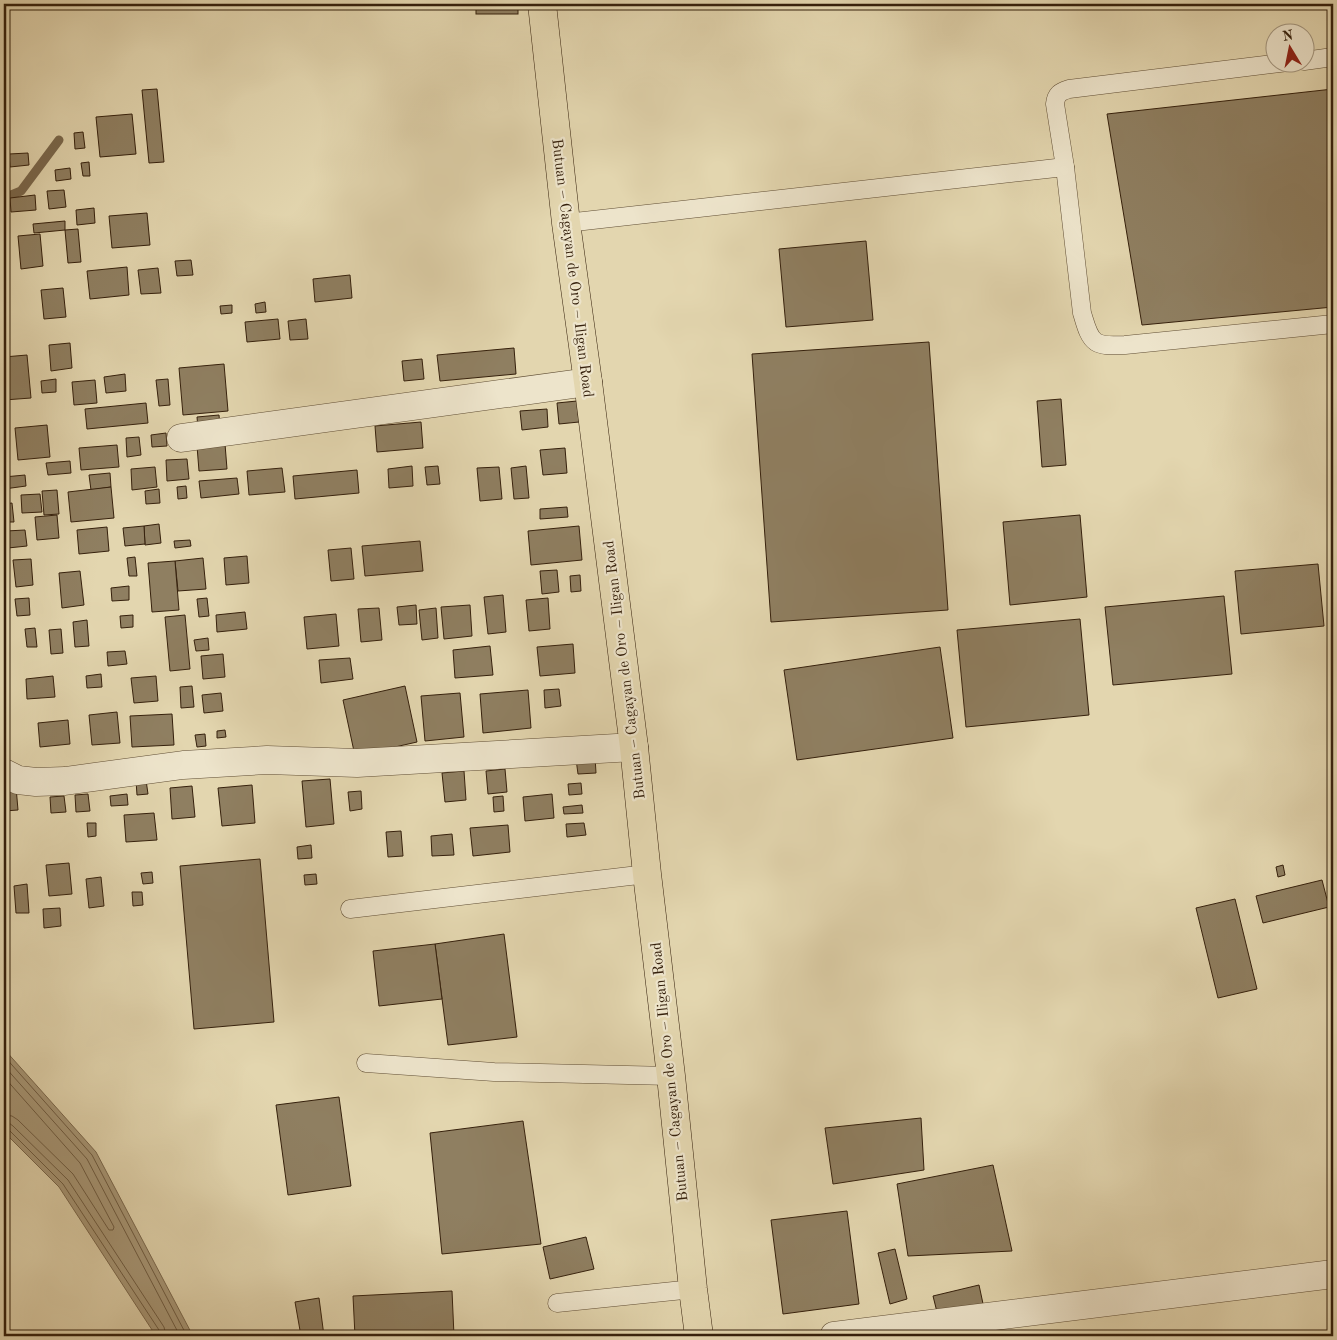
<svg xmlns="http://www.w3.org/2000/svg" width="1337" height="1340" font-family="'Old Standard TT',serif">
<rect width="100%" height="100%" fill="#e3d6af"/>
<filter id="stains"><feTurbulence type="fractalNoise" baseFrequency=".004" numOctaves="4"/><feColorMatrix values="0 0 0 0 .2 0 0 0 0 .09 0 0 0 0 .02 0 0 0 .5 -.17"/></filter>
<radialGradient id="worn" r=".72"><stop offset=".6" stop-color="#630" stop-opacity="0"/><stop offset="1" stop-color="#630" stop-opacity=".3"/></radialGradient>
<path fill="#a89878" stroke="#7a684d" d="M4,1049l92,103 97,184h-37l-97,-149 -55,-55z"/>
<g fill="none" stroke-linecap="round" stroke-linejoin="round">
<g stroke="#6e5c42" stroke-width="1">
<path d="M4,1056l88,99 95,181"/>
<path d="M4,1066l83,93 93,177"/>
<path d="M4,1077l76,86 34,64 -1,3h-4l-36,-56 -55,-54 -6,-4 -8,-1"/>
<path d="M4,1123h5l4,3 55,54 96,147 2,9"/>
<path d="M4,1129l5,1 54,54 96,146 1,6"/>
</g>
<path stroke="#7a684d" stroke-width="9" d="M4,198l17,-7 38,-51"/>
</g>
<g fill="#8f7f61" stroke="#35200c">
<rect x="476" y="4" width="42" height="10"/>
<path d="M157,89l7,73 -15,1 -7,-73z"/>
<path d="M1333,89v218l-191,18 -35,-211z"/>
<path d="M132,114l4,40 -36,3 -4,-40z"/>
<path d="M83,132l2,16 -10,1 -1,-16z"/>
<path d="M28,153l1,12 -19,2 -1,-13z"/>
<path d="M89,162l1,14h-7l-2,-13z"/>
<path d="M70,168l1,11 -15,2 -1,-11z"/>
<path d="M64,190l2,17 -17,2 -2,-18z"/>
<path d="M35,195l1,15 -25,2 -1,-14z"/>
<path d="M94,208l1,15 -18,2 -1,-15z"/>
<path d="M147,213l3,32 -38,3 -3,-32z"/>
<path d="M65,221v9l-31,3 -1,-9z"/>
<path d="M78,229l3,33 -13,1 -3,-33z"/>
<path d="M40,234l3,32 -22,3 -3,-33z"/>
<path d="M866,241l7,79 -87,7 -7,-78z"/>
<path d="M191,260l2,15 -16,1 -2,-15z"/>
<path d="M127,267l2,28 -39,4 -3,-28z"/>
<path d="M158,268l3,25 -20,1 -3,-24z"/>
<path d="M350,275l2,23 -37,4 -2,-23z"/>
<path d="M63,288l3,29 -22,2 -3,-29z"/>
<path d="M265,302l1,10 -10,1 -1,-9z"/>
<path d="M232,305v8l-11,1 -1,-8z"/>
<path d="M278,319l2,20 -33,3 -2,-20z"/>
<path d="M306,319l2,20 -18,1 -2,-19z"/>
<path d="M929,342l19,268 -177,12 -19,-268z"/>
<path d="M70,343l2,25 -21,3 -2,-26z"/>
<path d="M514,348l2,26 -76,7 -3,-26z"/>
<path d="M27,355l4,43 -27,2v-43z"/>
<path d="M422,359l2,20 -20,2 -2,-20z"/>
<path d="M224,364l4,47 -45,4 -4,-47z"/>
<path d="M125,374l1,17 -20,2 -2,-16z"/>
<path d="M56,379v13l-14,1 -1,-12z"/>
<path d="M168,379l2,26 -11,1 -3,-26z"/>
<path d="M95,380l2,23 -23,2 -2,-23z"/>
<path d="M1061,399l5,66 -24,2 -5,-66z"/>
<path d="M577,401l2,21 -20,2 -2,-21z"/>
<path d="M146,403l2,20 -61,6 -2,-20z"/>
<path d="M547,409l1,18 -26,3 -2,-19z"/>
<path d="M219,415l1,12 -22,2 -1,-12z"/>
<path d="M421,422l2,26 -46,4 -2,-26z"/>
<path d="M47,425l3,32 -32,3 -3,-32z"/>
<path d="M166,433l1,13 -15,1 -1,-12z"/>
<path d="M139,437l2,18 -14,2 -1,-19z"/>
<path d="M225,444l2,25 -28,2 -2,-25z"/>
<path d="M117,445l2,22 -38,3 -2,-22z"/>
<path d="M565,448l2,25 -24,2 -3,-25z"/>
<path d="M187,459l2,20 -22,2 -1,-21z"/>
<path d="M70,461l1,12 -23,2 -2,-12z"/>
<path d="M412,466l1,20 -24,2 -1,-19z"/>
<path d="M438,466l2,18 -13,1 -2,-18z"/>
<path d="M526,466l3,32 -15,1 -3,-31z"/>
<path d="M155,467l2,20 -25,3 -1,-21z"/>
<path d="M499,467l3,32 -22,2 -3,-33z"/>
<path d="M282,468l3,24 -36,3 -2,-24z"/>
<path d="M357,470l2,23 -64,6 -2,-23z"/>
<path d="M110,473l1,14 -20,3 -2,-15z"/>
<path d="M25,475l1,11 -22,3v-12z"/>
<path d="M237,478l2,16 -38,4 -2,-17z"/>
<path d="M186,486l1,12 -9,1 -1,-12z"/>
<path d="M111,487l3,31 -43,4 -3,-30z"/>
<path d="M159,489l1,14 -14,1 -1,-13z"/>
<path d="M57,490l2,24 -15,1 -2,-24z"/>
<path d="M40,494l2,18 -20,1 -1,-18z"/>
<path d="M12,503l2,19h-10v-18z"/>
<path d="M567,507l1,10 -28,2v-10z"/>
<path d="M57,515l2,23 -22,2 -2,-23z"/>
<path d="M1080,515l7,82 -77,8 -7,-83z"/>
<path d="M159,524l2,19 -16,2 -1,-19z"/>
<path d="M144,526l1,18 -20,2 -2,-18z"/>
<path d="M579,526l3,34 -51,5 -3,-34z"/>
<path d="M107,527l2,24 -30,3 -2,-24z"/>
<path d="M25,530l2,16 -19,2 -2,-17z"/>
<path d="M190,540l1,6 -16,2 -1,-7z"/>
<path d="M420,541l3,30 -58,5 -3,-30z"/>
<path d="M351,548l3,31 -23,2 -3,-31z"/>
<path d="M247,556l2,27 -23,2 -2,-27z"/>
<path d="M135,557l2,19h-8l-2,-18z"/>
<path d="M203,558l3,31 -28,2 -3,-30z"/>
<path d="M31,559l2,26 -17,2 -3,-27z"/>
<path d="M175,561l4,49 -27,2 -4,-49z"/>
<path d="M1318,564l6,62 -83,8 -6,-63z"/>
<path d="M557,570l2,22 -17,2 -2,-23z"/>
<path d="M80,571l4,34 -22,3 -3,-35z"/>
<path d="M580,575l1,16 -10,1 -1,-16z"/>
<path d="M129,586v14l-17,1 -1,-13z"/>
<path d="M503,595l3,37 -18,2 -4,-37z"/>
<path d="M1224,596l8,78 -119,11 -8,-78z"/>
<path d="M29,598l1,17 -13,1 -2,-17z"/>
<path d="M207,598l2,18 -10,1 -2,-18z"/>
<path d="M548,598l2,31 -21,2 -3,-31z"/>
<path d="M416,605l1,19 -18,1 -2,-18z"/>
<path d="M470,605l2,31 -28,3 -3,-32z"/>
<path d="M379,608l3,32 -21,2 -3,-33z"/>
<path d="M436,608l2,30 -16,2 -3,-30z"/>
<path d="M245,612l2,17 -30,3 -1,-17z"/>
<path d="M336,614l3,32 -32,3 -3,-32z"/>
<path d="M133,615v12l-12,1 -1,-12z"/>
<path d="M185,615l5,54 -20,2 -5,-54z"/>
<path d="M1080,619l9,96 -123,12 -9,-97z"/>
<path d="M87,620l2,26 -14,1 -2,-25z"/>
<path d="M35,628l2,19h-10l-2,-18z"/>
<path d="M61,629l2,24 -12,1 -2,-24z"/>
<path d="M208,638l1,12 -13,1 -2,-11z"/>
<path d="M573,644l2,29 -35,3 -3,-29z"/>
<path d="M490,646l3,29 -38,3 -2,-28z"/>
<path d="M940,647l13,91 -156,22 -13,-90z"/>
<path d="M125,651l2,13 -19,2 -1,-14z"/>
<path d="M223,654l2,23 -22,2 -2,-23z"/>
<path d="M350,658l3,21 -32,4 -2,-23z"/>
<path d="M101,674l1,13 -15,1 -1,-12z"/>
<path d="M53,676l2,21 -28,2 -1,-20z"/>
<path d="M156,676l2,25 -24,2 -3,-25z"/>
<path d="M192,686l2,21 -13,1 -1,-21z"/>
<path d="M405,686l12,56 -62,14 -12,-56z"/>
<path d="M559,689l2,17 -16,2 -1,-18z"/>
<path d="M528,690l3,38 -48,5 -3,-39z"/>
<path d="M221,693l2,18 -19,2 -2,-18z"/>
<path d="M460,693l4,44 -39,4 -4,-45z"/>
<path d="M117,712l3,31 -28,2 -3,-30z"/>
<path d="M172,714l2,31 -42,2 -2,-31z"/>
<path d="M68,720l2,24 -30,3 -2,-24z"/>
<path d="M225,730l1,7 -9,1v-7z"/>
<path d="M205,734l1,12 -9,1 -2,-12z"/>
<path d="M595,757l1,16 -18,1 -2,-15z"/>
<path d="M505,769l2,23 -19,2 -2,-23z"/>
<path d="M464,771l2,29 -21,2 -3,-29z"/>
<path d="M330,779l4,45 -28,3 -4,-46z"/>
<path d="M146,780l2,14 -11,1 -1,-14z"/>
<path d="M581,783l1,11 -13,1 -1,-11z"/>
<path d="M252,785l3,38 -33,3 -4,-38z"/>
<path d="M192,786l3,31 -23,2 -2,-31z"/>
<path d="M16,787l2,23 -14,1v-23z"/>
<path d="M361,791l1,18 -12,2 -2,-19z"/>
<path d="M88,794l2,17 -14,1 -1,-17z"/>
<path d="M127,794l1,11 -17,1 -1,-10z"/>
<path d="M552,794l2,24 -29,3 -2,-24z"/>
<path d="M64,796l2,16 -15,1 -1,-16z"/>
<path d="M503,796l1,15 -10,1 -1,-15z"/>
<path d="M582,805l1,8 -19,1 -1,-7z"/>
<path d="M154,813l3,27 -31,2 -2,-27z"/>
<path d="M87,823h9v13l-8,1z"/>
<path d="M584,823l2,12 -19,2 -1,-13z"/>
<path d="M508,825l2,27 -37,4 -3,-28z"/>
<path d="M401,831l2,25 -15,1 -2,-25z"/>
<path d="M452,834l2,21 -22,1 -1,-20z"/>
<path d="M311,845l1,13 -14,1 -1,-12z"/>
<path d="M260,859l14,163 -80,7 -14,-163z"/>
<path d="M69,863l3,31 -23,2 -3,-31z"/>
<path d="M1283,865l2,10 -7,2 -2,-10z"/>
<path d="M152,872l1,11 -10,1 -2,-11z"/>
<path d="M316,874l1,10 -12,1 -1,-10z"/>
<path d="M101,877l3,29 -15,2 -3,-29z"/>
<path d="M1322,880l7,27 -66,16 -7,-27z"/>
<path d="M27,884l2,29h-13l-2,-27z"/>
<path d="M4,888l2,22h-2z"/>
<path d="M132,892h10l1,13 -10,1z"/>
<path d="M1235,899l22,90 -39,9 -22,-90z"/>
<path d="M60,908l1,18 -17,2 -1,-19z"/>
<path d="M504,934l13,103 -69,8 -13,-101z"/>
<path d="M435,944l7,55 -63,7 -6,-55z"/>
<path d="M339,1097l12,89 -63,9 -12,-90z"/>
<path d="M921,1118l3,52 -91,14 -8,-56z"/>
<path d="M523,1121l18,123 -99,10 -12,-121z"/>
<path d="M993,1165l19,86 -104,5 -11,-72z"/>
<path d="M847,1211l12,93 -76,10 -12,-94z"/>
<path d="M586,1237l8,32 -44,10 -7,-32z"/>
<path d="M895,1249l12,50 -17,5 -12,-51z"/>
<path d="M979,1285l6,28 -45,11 -7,-28z"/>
<path d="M452,1291l2,45h-99l-2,-40z"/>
<path d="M319,1298l5,38h-23l-6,-34z"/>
</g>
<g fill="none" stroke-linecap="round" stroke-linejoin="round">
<defs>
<g id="service">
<path d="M1304,61l29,-4"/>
<path d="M1288,62l-219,27c-9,3 -13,5 -14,15l10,63 17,146c3,9 6,24 14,29 8,5 21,3 29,3l208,-21"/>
<path d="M566,223l499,-56"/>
<path d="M350,909l297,-35"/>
<path d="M366,1063l128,9 177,4"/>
<path d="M557,1303l136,-14"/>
</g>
<g id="minor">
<path d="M181,438l407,-56"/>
<path d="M4,773l14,7 18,2 29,-1 118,-16 84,-5 90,3 277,-16"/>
</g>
<path id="tertiary" d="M834,1336l499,-62"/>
<path id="trunk" d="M542,4l24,219 22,159 46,365 13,127 24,202 22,213 6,47"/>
</defs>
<use href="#service" stroke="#604e35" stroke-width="19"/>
<use href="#minor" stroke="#604e35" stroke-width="29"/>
<use href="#tertiary" stroke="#604e35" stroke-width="29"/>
<use href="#trunk" stroke="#35200c" stroke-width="29"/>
<use href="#service" stroke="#ede4cb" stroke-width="18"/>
<use href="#minor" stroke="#ede4cb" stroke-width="28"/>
<use href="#tertiary" stroke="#ede4cb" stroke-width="28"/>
<use href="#trunk" stroke="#e3d6af" stroke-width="28"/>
</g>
<g text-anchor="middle" stroke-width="4.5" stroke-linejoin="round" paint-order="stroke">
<g font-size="15" fill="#35200c" stroke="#ede4cb">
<text transform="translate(573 268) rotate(83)" y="5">Butuan – Cagayan de Oro – Iligan Road</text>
<text transform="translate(624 670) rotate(-97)" y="5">Butuan – Cagayan de Oro – Iligan Road</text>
<text transform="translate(669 1072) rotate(-96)" y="5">Butuan – Cagayan de Oro – Iligan Road</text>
</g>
</g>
<rect width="1337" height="1340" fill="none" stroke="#e3d6af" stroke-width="20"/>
<rect x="5" y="5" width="1327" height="1330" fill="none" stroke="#35200c" stroke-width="2.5"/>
<rect x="10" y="10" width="1317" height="1320" fill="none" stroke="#35200c"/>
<g transform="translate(1290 48) rotate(350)"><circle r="24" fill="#ede4cb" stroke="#a3967f"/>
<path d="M0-4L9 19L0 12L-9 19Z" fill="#8f2418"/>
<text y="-8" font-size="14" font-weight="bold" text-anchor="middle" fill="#35200c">N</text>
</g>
<rect width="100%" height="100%" filter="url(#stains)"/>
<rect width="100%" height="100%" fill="url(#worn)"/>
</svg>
